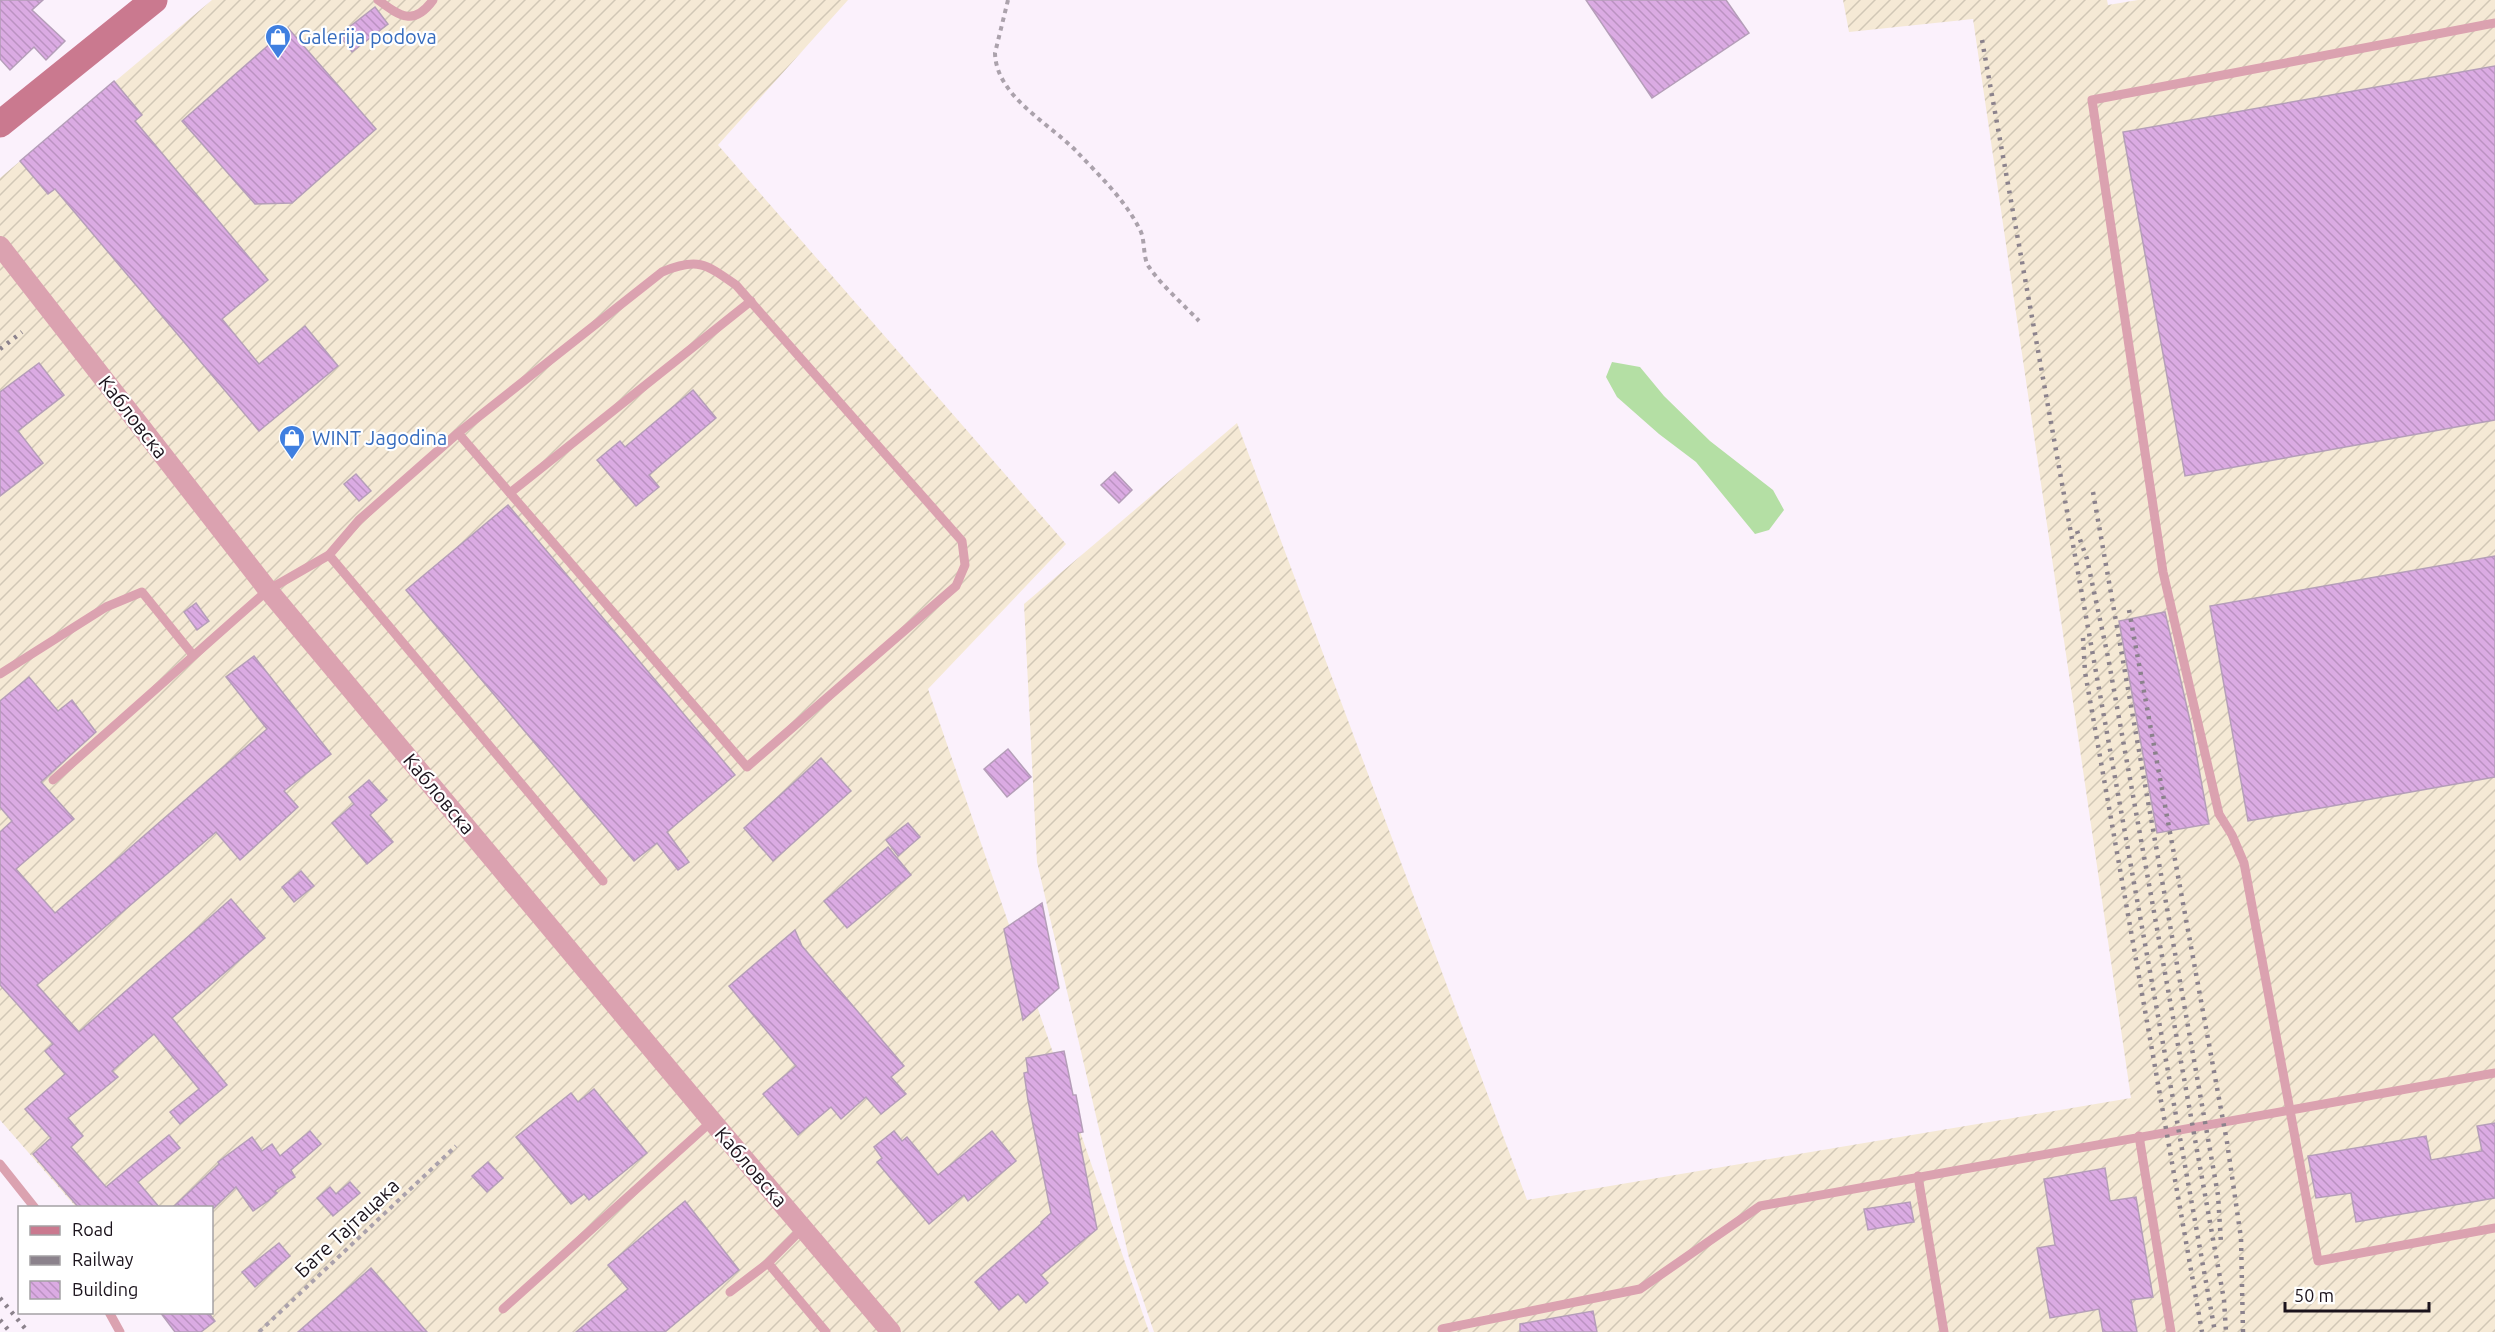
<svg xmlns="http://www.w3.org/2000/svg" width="2495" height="1332" font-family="Ubuntu,sans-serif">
<defs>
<pattern id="industrial-furrows" width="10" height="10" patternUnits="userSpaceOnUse" patternTransform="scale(1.5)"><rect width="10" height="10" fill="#f5e9d5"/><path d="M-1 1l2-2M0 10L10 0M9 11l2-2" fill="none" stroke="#d1c7b6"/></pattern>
<pattern id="building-back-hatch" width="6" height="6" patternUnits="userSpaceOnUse" patternTransform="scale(1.5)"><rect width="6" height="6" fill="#dbabe3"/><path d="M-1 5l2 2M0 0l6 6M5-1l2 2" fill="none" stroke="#bb92c2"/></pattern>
</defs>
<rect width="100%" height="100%" fill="#fbf1fc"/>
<g fill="url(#industrial-furrows)">
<path d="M212,0h636l-130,145 348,399 -138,145 221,643h-966l-16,-19 45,-1v-104l-136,-1 -76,-87v-942z"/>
<path d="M1843,0h264l1,5 30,-5h357v1332h-1341l-25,-74 -92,-396 -13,-258 213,-181 290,777 604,-102 -158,-1079 -124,13z"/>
</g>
<path fill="#b4dfa4" d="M1612,362l28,5 24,29 46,45 63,49 11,20 -15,20 -14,4 -59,-72 -37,-28 -42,-37 -11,-20z"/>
<g fill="url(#building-back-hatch)" stroke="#b59eb9" stroke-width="1.5">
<path d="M0,0h43l-11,10 33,31 -19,19 -12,-13 -24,23 -10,-11z"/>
<path d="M1586,0h140l23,33 -97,65z"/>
<path d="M375,7l13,17 -36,28 -13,-17z"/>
<path d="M288,28l88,101 -84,74 -37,1 -73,-83z"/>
<path d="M2495,66v354l-310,56 -62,-344z"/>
<path d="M114,81l28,34 -7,6 133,159 -46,39 37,45 46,-38 33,40 -79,65 -204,-242 -7,5 -28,-33z"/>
<path d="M39,363l25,32 -46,36 25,32 -43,33v-104z"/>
<path d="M693,390l23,28 -67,57 10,12 -23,19 -39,-46 23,-19 5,6z"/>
<path d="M1115,472l17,18 -13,13 -18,-18z"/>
<path d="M356,474l15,17 -12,10 -15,-17z"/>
<path d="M508,505l227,270 -68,57 22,30 -11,8 -21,-27 -23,18 -228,-271z"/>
<path d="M2495,556v221l-247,44 -38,-215z"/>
<path d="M196,603l13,18 -12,9 -13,-18z"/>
<path d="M2165,612l26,113 18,99 -52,9 -38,-212z"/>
<path d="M254,656l77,98 -47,37 14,16 -58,53 -24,-28 -179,153 42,47 152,-133 34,39 -93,80 55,67 -47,39 -10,-12 29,-23 -45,-55 -42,37 6,6 -50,41 15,18 -12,11 35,40 63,-52 11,13 -42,34 22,26h-81l-46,-54 18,-16 -26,-29 40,-35 -20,-23 8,-7 -53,-59v-153l12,-11 -12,-14v-106l29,-24 29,34 14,-11 24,32 -55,50 33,37 -58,50 39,44 212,-184 -41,-52z"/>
<path d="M1008,749l23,28 -24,20 -23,-28z"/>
<path d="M821,758l30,33 -78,70 -29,-33z"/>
<path d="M369,780l18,20 -17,15 23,27 -26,22 -35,-41 22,-19 -5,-7z"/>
<path d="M908,823l12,14 -22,19 -12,-16z"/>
<path d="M888,847l23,28 -64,53 -23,-27z"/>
<path d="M301,871l13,15 -20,16 -12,-15z"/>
<path d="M1042,903l17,85 -36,32 -19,-91z"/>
<path d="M795,930l7,16 102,120 -13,11 15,17 -25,20 -15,-17 -25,22 -10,-12 -33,28 -35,-41 33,-28 -67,-80z"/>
<path d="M1064,1051l9,44h3l7,37 -5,1 19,96 -56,46 7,8 -22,20 -8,-9 -19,16 -24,-28 67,-59 -1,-1 10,-9 -23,-113 -4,-27 4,-1 -2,-14z"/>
<path d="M594,1089l53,64 -58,47 -5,-6 -13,10 -55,-67 55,-44 7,9z"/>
<path d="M2495,1123v75l-139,24 -5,-29 -35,5 -8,-42 118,-20 5,24 51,-9 -5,-25z"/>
<path d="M310,1131l11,13 -30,26 4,7 -20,14 2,2 -9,8 -15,10 -17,-24 -22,21h-42l47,-44 -1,-2 34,-25 10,14 10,-7 8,12z"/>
<path d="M894,1131l8,10 5,-4 31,38 54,-44 24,30 -48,40 -4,-6 -35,29 -52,-62 5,-4 -8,-11z"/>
<path d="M488,1162l15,16 -16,14 -15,-16z"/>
<path d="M2105,1168l5,33 26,-4 17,100 -22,3 6,32h-34l-4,-23 -49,9 -13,-70 18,-3 -11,-66z"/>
<path d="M350,1182l10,11 -27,23 -16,-18 13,-11 6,7z"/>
<path d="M685,1201l54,69 -74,62h-89l52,-43 -20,-24z"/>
<path d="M1910,1202l4,20 -46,8 -4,-21z"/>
<path d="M279,1243l11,13 -35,31 -13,-15z"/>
<path d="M371,1268l56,64h-129z"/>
<path d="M1593,1311l4,21h-77v-8z"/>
<path d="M160,1312h48l7,9 -14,11h-26z"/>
</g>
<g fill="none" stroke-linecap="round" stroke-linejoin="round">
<g stroke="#aba2ac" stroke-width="4" stroke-dasharray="4.5 4.5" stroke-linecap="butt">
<path d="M1008,0l-13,53c1,44 56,71 83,100 21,22 47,47 61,75 7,11 3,29 10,39 14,20 34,37 50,54"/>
<path d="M259,1332l197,-186"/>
</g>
<g stroke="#dba2b0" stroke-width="9">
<path d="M378,0c23,17 36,26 55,0"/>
<path d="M2495,23l-403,77 71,472 56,242 13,21 12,28 74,398 177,-33"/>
<path d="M510,493l241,-192"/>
<path d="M329,555l274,326"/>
<path d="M0,674l106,-67 36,-15 51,63"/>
<path d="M53,780l215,-190 61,-35 30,-35 99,-87 204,-161c36,-15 44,-8 74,13l226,256 3,24 -9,21 -209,181 -289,-334"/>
<path d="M2139,1136l32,196"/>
<path d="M0,1164l35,44"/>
<path d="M1918,1176l26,156"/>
<path d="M768,1263l58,69"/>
<path d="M730,1292l38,-29 36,-36"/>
<path d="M503,1309l209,-188"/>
<path d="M109,1312l11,20"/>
<path d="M1442,1329l198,-40 120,-83 735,-133"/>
</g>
<path stroke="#dba2b0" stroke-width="20" d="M0,246l268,344 444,531 179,211"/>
<path stroke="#ca798f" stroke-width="27" d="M0,124l154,-124"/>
<g stroke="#8b828c" stroke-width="4.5" stroke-dasharray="3 6" stroke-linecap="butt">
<path d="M1982,40l233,1292"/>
<path d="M0,349l22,-17"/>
<path d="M2093,492l125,703 3,48"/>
<path d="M2077,531l10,28 21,98 116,643 2,32"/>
<path d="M2129,610l98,532 14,96 2,94"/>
<path d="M2083,638l2,34 117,660"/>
<path d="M0,1298l28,34"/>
<path d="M0,1320l10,12"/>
</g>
</g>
<defs>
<symbol id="shop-pin" viewBox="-11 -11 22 30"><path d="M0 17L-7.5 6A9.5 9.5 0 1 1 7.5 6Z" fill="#3f7fe0" stroke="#fff"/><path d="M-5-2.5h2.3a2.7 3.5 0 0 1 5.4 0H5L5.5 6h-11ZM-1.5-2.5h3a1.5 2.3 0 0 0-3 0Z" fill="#fff"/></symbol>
</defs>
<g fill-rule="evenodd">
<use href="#shop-pin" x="263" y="22" width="30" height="40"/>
<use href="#shop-pin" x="277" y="423" width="30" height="40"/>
</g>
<g text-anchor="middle" stroke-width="4.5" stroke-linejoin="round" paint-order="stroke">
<g font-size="20" fill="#366cbe" stroke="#fff" text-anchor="start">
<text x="298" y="44">Galerija podova</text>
<text x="312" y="445">WINT Jagodina</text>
</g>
<g font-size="20" fill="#1b131c" stroke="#fff">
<text transform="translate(133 417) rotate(52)" y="7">Кабловска</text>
<text transform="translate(439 794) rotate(50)" y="7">Кабловска</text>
<text transform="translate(751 1167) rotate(49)" y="7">Кабловска</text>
<text transform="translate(347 1228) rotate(-43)" y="7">Бате Тајтацака</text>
</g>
</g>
<rect x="18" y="1206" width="195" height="108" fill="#ffffff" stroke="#a4a1a4" stroke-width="1.5"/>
<rect x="30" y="1226" width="30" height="9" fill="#ca798f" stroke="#a4a1a4" stroke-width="1.5"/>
<text x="72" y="1236" font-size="18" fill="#1b131c">Road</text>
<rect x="30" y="1256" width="30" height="9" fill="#8b828c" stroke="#a4a1a4" stroke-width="1.5"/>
<text x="72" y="1266" font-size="18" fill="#1b131c">Railway</text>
<rect x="30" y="1281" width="30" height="18" fill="url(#building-back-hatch)" stroke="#a4a1a4" stroke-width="1.5"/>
<text x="72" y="1296" font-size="18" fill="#1b131c">Building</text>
<path d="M2285 1302v9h144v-9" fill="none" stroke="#1b131c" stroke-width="3"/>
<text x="2294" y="1302" font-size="18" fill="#1b131c" stroke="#ffffff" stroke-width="4.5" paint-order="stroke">50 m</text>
</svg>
